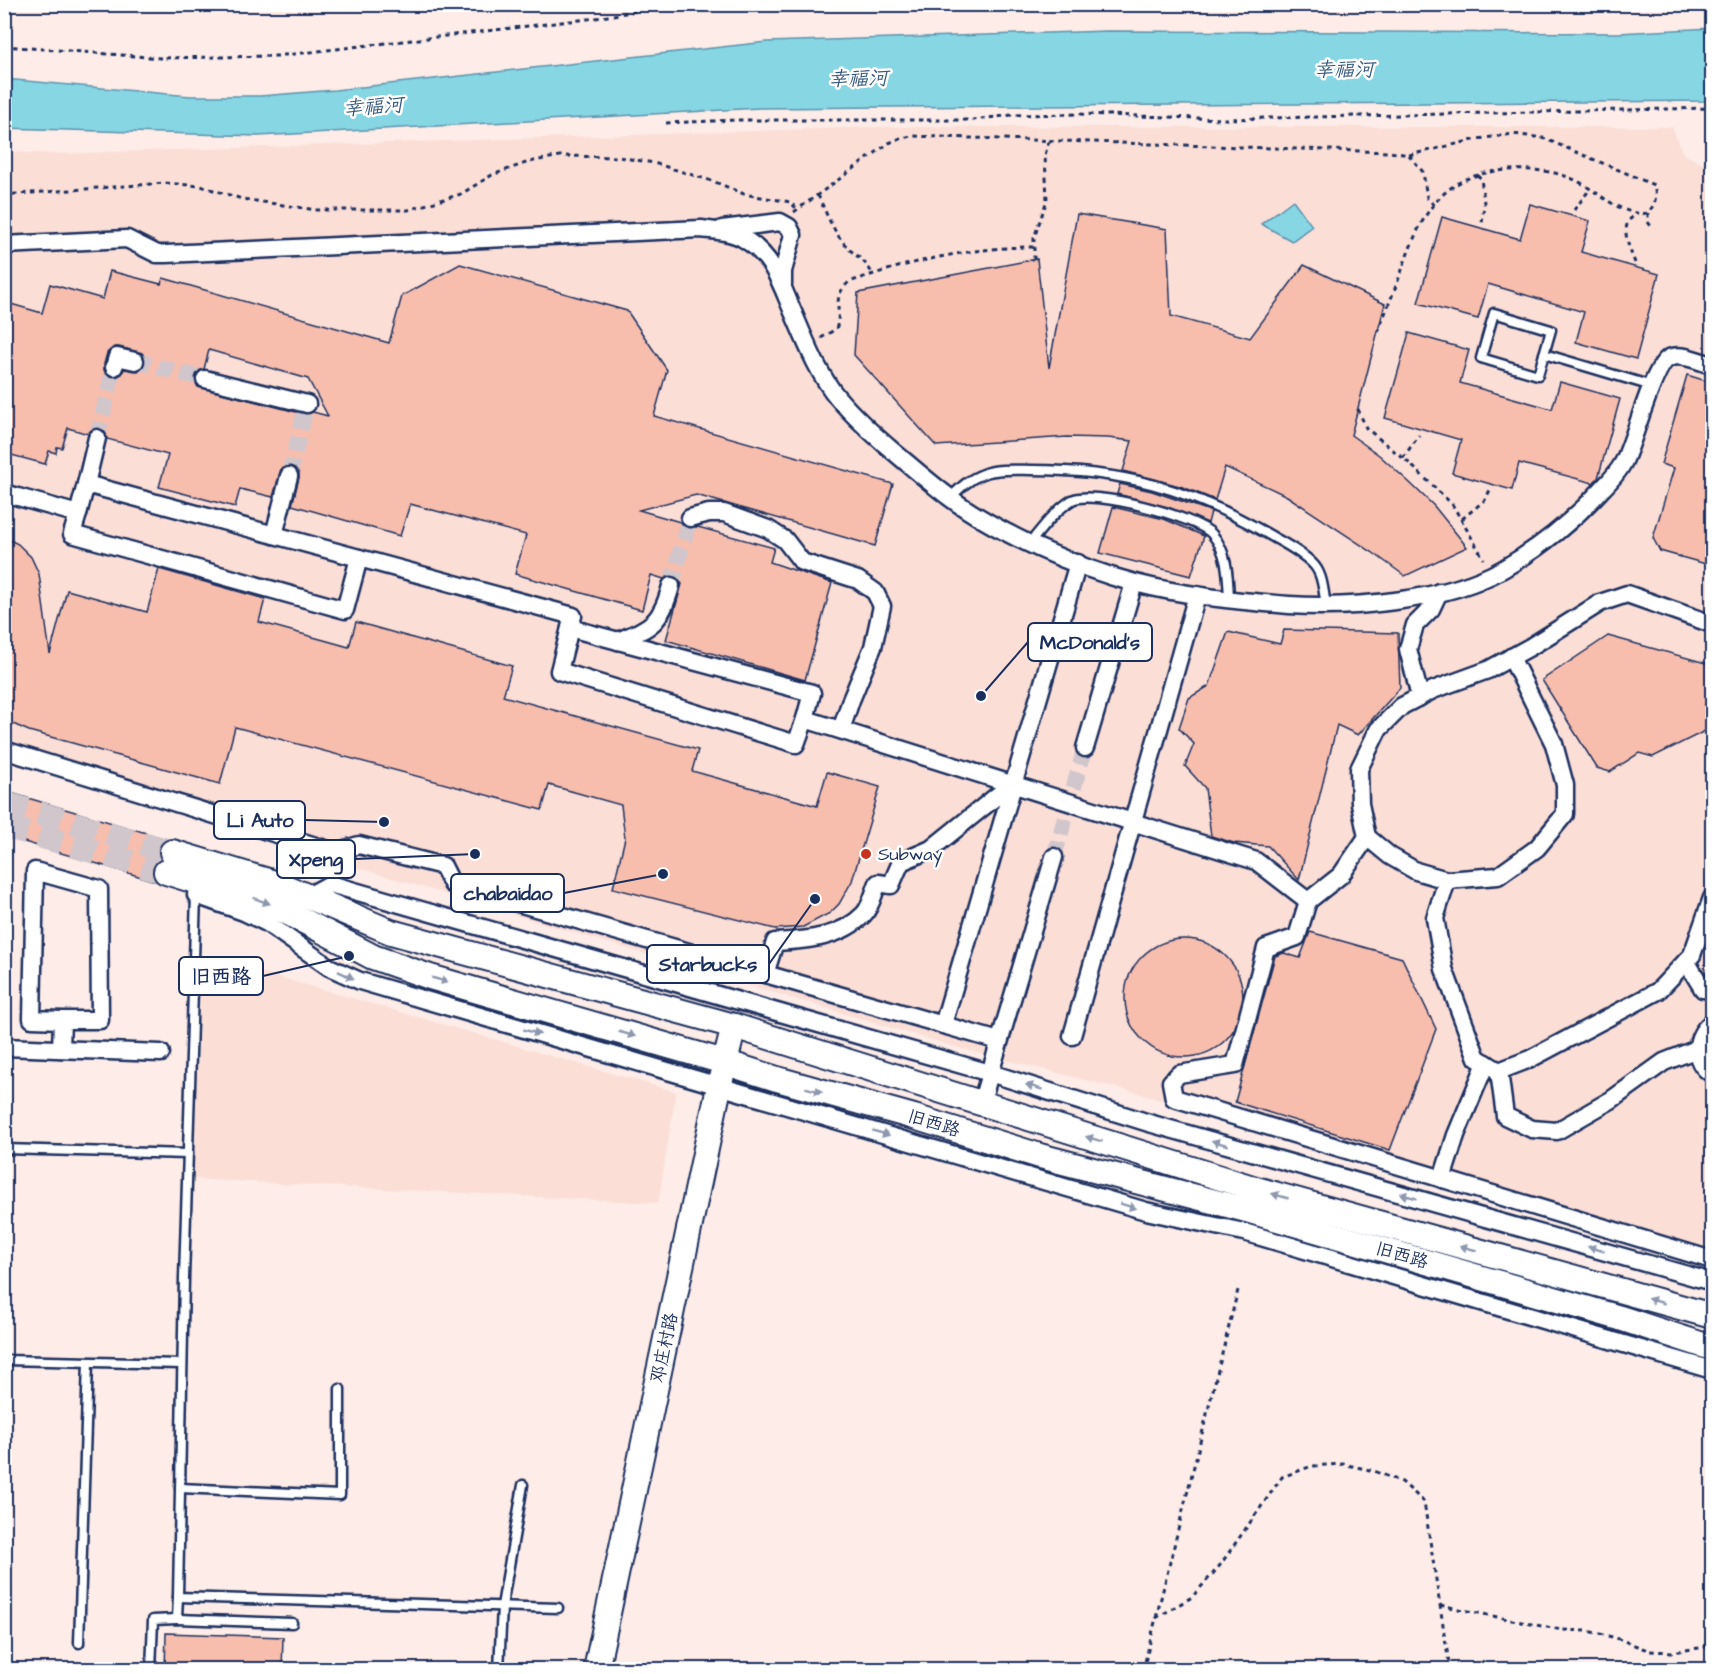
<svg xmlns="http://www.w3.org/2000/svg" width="1717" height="1674" font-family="'Architects Daughter','LXGW WenKai TC',sans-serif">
<rect width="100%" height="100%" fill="#fdece7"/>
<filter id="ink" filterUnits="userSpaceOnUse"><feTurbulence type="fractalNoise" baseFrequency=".0167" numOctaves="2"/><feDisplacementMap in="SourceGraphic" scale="12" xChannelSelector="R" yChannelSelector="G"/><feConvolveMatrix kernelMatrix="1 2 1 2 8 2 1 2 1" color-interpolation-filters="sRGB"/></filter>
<g filter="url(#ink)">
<g fill="#fbded6">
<path d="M878,127h794l11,27 29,15v1097l-574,-173 -176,-44 -957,-287v-610l49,2z"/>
<path d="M202,955l474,137 -18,111 -465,-24z"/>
</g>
<g fill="#87d6e4" stroke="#5c93ae" stroke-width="1.5">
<path d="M1712,28v73l-953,7 -501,28 -253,-8v-49l185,17h70l75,-6 432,-48 340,-11 511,2z"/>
<path d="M1293,200l19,26 -20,15 -31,-17z"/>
</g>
<g fill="#f7beae" stroke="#1b2f5e" stroke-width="1.5" fill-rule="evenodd">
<path d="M1530,204l60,17 -9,31 78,22 -23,85 -60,-17 8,-30 -96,-28 -10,35 -60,-16 24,-86 78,22z"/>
<path d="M1077,214l90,15 4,87 79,22 54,-73 81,39 -34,131 28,20 30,27 25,24 33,41 -62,29 -33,-24 -85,-56 -62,-29 -10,33 -32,-13 -60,-16 9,-30 -24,-3 -41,-1 -131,9 -82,-91 4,-62 179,-34 12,109z"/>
<path d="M460,264l167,47 40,59 -13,46 239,68 -18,62 -179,-51 -57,15 41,12 7,6 11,-1 76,21 -4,14 62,21 -27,97 -139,-40 16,-56 -7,-8h-6l-5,3 -13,-4 -9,35 -127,-36 11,-39 -116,-31 -10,32 -108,-31 7,-27v-5l-7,-7h-6l-5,3 -8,28 -33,-8 -5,18 -76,-20 9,-32 -61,-16 -2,-8 -6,-3h-6l-5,6 -20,-6 -6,20 -5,-1 -1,6 -7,-2 -4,13 -41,-11v-151l38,11 8,-29 53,15 7,-28 51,13 2,-6 226,65 13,-47zM114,347h5l23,6 3,5 -2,10 -5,3 -14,-2 -2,5 -6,3 -9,-2 -3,-5v-6l3,-11zM209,350l99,29 20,37 -15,-4 -9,2 -106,-27 -3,-5v-6l3,-5 6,-2z"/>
<path d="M1409,333l60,17 -9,33 92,26 8,-27 60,17 -22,79 -5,5 -74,-20 -7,27 -60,-17 9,-33 -76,-22z"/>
<path d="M1687,375l26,8v183l-53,-15 -7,-13 21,-70 -13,-4z"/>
<path d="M1120,484l32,7 55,19 4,2 -3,11 -40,-16 -51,-13z"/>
<path d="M1113,507l51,12 40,17 -13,40 -91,-23z"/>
<path d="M4,537l14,7 13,13 8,17 11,80 17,-64 80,22 12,-43 106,30 -6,23 90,25 7,-25 156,44 -9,30 195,54 -6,21 125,35 10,-34 53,15 -28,94 -13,23 -9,9 -27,14 -28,2 -162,-41 12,-50 -4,-33 -72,-20 -7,25 -307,-83 -15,57 -191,-53 -25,-11z"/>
<path d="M1284,630l114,3 2,55 -42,47 -21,-10 -38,155 -31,-34 -34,-3 -23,-7 -6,-48 -20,-22 9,-22 -15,-16 10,-30 20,-12 19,-54 52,12z"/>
<path d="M1608,636l105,29v62l-60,30 -14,-4 -29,19 -13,-4 -55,-88z"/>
<path d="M4,791l163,48 -8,8 -1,8 2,4 -8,9v7l3,6 -151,-45z"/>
<path d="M1310,932l92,26 34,71 -46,121 -155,-48 40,-146 9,-3 16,5z"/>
<circle cx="1184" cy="998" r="59"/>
<path d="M166,1633l117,4 -1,33h-117z"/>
</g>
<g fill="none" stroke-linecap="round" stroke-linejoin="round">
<g stroke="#d0c6cc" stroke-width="16" stroke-dasharray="16 8" stroke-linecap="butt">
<path d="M135,361l70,18"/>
<path d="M97,438l17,-71"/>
<path d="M289,476l18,-72"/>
<path d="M671,586l19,-68"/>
<path d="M1054,857l31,-109"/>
</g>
<g stroke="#d0c6cc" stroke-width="24" stroke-dasharray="24 12" stroke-linecap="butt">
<path d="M4,803l168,49"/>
<path d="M4,826l162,46"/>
</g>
<defs>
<g id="lane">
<path d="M1494,313l57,17 -13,45 -57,-17z"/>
<path d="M1544,354l108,32"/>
<path d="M950,498c10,-10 19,-19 33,-24 13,-6 35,-4 49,-4 90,0 156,18 234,63 15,9 33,17 46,30 11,10 11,27 14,42"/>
<path d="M1030,543c12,-15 26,-33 42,-43 20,-11 125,17 140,34 16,18 16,43 17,65"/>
<path d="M196,895l-12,383 -6,319 380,11"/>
<path d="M4,1149l184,5"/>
<path d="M4,1360l178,4"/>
<path d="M180,1488l160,7v-106"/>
<path d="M178,1597l-1,22 115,4"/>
<path d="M79,1643l9,-281"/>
<path d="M151,1670l2,-50 24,-1"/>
<path d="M499,1670l3,-64 21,-121"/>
</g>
<g id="street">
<path d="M722,229l58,-7 9,5 4,8 -10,36v13"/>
<path d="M4,245l123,-6 30,15h9l535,-25c14,2 31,2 43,10 29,17 37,45 49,73 12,28 26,64 45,86 17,20 36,37 56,54 18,15 36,31 55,45 48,36 128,71 186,86 50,13 103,18 154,22 63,4 158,-4 214,-36 38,-22 71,-49 100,-81 7,-7 15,-16 20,-25 11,-20 30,-98 46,-105 12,-6 31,4 43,7"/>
<path d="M114,367l3,-10 18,4"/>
<path d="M205,379l102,25"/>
<path d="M86,484l11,-46"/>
<path d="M4,493l74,21 8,-30 487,132 -14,55 237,73 9,-25 451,142 52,40 33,-26 26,-38 -7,-33 -1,-35 19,-39 24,-24 31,-16 55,-20 42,-23 70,-44 27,-9 85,30"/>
<path d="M78,514l-6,20 273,76 14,-52"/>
<path d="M690,518l19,-5h15l44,16 17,11 17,22 56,18 17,12 7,14 -9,41 -22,53 -10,30"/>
<path d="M274,535l15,-59"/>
<path d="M570,628l242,65 -7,26"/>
<path d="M618,641c34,-14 43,-18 53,-55"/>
<path d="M1420,697l-12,-48 7,-24 16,-16 8,-17"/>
<path d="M1085,748l49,-165"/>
<path d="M4,750l331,102 24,-7 84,21 9,18 547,157"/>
<path d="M1367,837l23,19 26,15 31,9 51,-4 39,-28 28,-34v-29l-11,-41 -43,-87"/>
<path d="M1447,880l-12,38 9,51 33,89 22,13 31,-12 128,-68 34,-36 20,-57"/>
<path d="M198,882l-2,13 48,17 23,11 62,44 31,14 786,230 98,21 468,138"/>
<path d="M308,896l22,-12 660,189 159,50 563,159"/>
<path d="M1308,901l-11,36 -31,11 -31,117 -56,9 -8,8 3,16 538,162"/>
<path d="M1686,961l17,28 9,1"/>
<path d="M765,974l10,-32c32,-2 66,-4 89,-28 7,-7 10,-22 14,-31l13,2 10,-23 30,-13 82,-66"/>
<path d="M1712,1022c-17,14 -21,39 0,52"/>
<path d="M943,1025l135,-462"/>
<path d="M1072,1036l125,-441"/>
<path d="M4,1047l157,6"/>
<path d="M61,1049l1,-29h38l-1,-131 -64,-18 -3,148 30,1"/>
<path d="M1499,1071l6,45 27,13 25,2 54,-31 53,-38 33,-13"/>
<path d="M981,1104l73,-247"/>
<path d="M1442,1179l14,-44 30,-72"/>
</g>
<g id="secondary">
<path d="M172,852l109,33 110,47 343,94 522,163 456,127"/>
<path d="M166,872l109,34 98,51 57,20 294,85 53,17 137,38 126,39 210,55 370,107 92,30"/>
<path d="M596,1670l123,-583 15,-61"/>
</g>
</defs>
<use href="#lane" stroke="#1b2f5e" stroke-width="13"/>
<use href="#street" stroke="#1b2f5e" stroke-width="21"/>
<use href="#secondary" stroke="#1b2f5e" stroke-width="28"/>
<g stroke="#1b2f5e" stroke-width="3" stroke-dasharray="4.5 4.5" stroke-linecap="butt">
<path d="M1138,4h26"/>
<path d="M4,46l157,12 116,-2 319,-38 82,-14"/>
<path d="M666,123l71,-3h236l39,-5 68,-1 145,5 487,-11"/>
<path d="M1409,155l14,17 4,26 7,7"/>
<path d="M1477,175l4,3 3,25 -2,21"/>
<path d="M4,195l161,-12 36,3 41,13 75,11h91l53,-16 31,-19 37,-13 31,-6 59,1 35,6 61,19 29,12 46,8 7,7"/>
<path d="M818,195c8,18 16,39 31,54 9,8 17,13 23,24"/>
<path d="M1574,210l13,-17 2,-5"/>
<path d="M794,212l95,-69 12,-5 11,-2 478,16 19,3 69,-16 35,-5 30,4 111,47c3,12 2,18 -6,28 -28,4 -49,-22 -73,-33 -21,-10 -44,-11 -67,-10 -65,4 -85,40 -105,97 -8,23 -18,45 -26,68"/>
<path d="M1648,213v9l5,7"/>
<path d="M1034,260v-22l13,-38 -2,-45 4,-14"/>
<path d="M1635,263c-5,-14 -18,-39 1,-48"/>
<path d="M821,338l15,-9c7,-19 -6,-30 13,-47 60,-20 121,-35 184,-35"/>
<path d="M1358,409l8,19 43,35 43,41 32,55"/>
<path d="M1403,458l16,-23"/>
<path d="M1462,519l23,-19 5,-10"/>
<path d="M1440,1605l91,19 32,6 25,1 28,7 34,13 22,1 40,-6"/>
<path d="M1156,1618l36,-21 26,-29 64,-91 30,-11 31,-2 31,7 28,11 22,20 26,168"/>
<path d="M1143,1670l95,-380"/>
</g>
<use href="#lane" stroke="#fff" stroke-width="8"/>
<use href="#street" stroke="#fff" stroke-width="16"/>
<use href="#secondary" stroke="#fff" stroke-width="24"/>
</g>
<defs><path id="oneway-solid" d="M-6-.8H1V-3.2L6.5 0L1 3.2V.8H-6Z" transform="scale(1.5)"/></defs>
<g fill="#8d97ae">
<use href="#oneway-solid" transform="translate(262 901) rotate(20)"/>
<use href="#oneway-solid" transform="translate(346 975) rotate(26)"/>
<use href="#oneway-solid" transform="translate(440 980) rotate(16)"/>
<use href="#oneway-solid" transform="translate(532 1032) rotate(16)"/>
<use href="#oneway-solid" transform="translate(627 1034) rotate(16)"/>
<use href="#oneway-solid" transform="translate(1034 1087) rotate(-163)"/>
<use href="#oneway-solid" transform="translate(814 1090) rotate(15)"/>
<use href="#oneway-solid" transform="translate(881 1133) rotate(16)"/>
<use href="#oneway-solid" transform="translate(1094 1139) rotate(-163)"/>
<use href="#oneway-solid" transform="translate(1220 1143) rotate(-164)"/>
<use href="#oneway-solid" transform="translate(1280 1196) rotate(-164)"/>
<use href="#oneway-solid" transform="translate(1408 1196) rotate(-164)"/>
<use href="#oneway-solid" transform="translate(1128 1206) rotate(17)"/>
<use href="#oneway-solid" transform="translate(1468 1248) rotate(-164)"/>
<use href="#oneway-solid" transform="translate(1596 1249) rotate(-164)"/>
<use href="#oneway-solid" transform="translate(1656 1301) rotate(-164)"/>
</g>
</g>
<circle fill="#c8321e" stroke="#fff" stroke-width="2" cx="866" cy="854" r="6"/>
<g text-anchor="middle" stroke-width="5" stroke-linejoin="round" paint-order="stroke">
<g font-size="18" fill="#1b2f5e" stroke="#fff" text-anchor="start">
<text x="878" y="860">Subway</text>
</g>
<g font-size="18" fill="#1b2f5e" stroke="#fff">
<text transform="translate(934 1123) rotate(17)" y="6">旧西路</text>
<text transform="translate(1402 1255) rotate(16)" y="6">旧西路</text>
<text transform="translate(664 1348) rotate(-78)" y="6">邓庄村路</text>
</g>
<g font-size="20" font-style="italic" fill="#365980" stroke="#fff">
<text x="1344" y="76">幸福河</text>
<text transform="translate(858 78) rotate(-1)" y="7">幸福河</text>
<text transform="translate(373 106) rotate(-4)" y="7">幸福河</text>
</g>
</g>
<path fill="none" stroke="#1b2f5e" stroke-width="2" d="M981 696L1028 642M384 822L305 820M475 854L355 859M663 874L564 893M815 899L769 964M349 956L263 976"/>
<g fill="#1b2f5e" stroke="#fff" stroke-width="2">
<circle cx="981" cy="696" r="6"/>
<circle cx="384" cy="822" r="6"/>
<circle cx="475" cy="854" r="6"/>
<circle cx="663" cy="874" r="6"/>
<circle cx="815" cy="899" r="6"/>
<circle cx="349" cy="956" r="6"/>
</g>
<g fill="#fff" stroke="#1b2f5e" stroke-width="2">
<rect x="1028" y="623" width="124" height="38" rx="6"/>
<rect x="214" y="801" width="91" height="38" rx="6"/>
<rect x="277" y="840" width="78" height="38" rx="6"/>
<rect x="451" y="874" width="113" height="38" rx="6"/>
<rect x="647" y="945" width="122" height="38" rx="6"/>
<rect x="179" y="957" width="84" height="38" rx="6"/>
</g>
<g font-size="20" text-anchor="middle" font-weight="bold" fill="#1b2f5e">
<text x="1090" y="649">McDonald's</text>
<text x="260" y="827">Li Auto</text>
<text x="316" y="866">Xpeng</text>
<text x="508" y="900">chabaidao</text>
<text x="708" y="971">Starbucks</text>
<text x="221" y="983">旧西路</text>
</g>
<rect width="1717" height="1674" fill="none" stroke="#fff" stroke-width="24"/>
<rect x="12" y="12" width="1693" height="1650" fill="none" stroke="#1b2f5e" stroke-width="2" filter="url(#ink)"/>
</svg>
